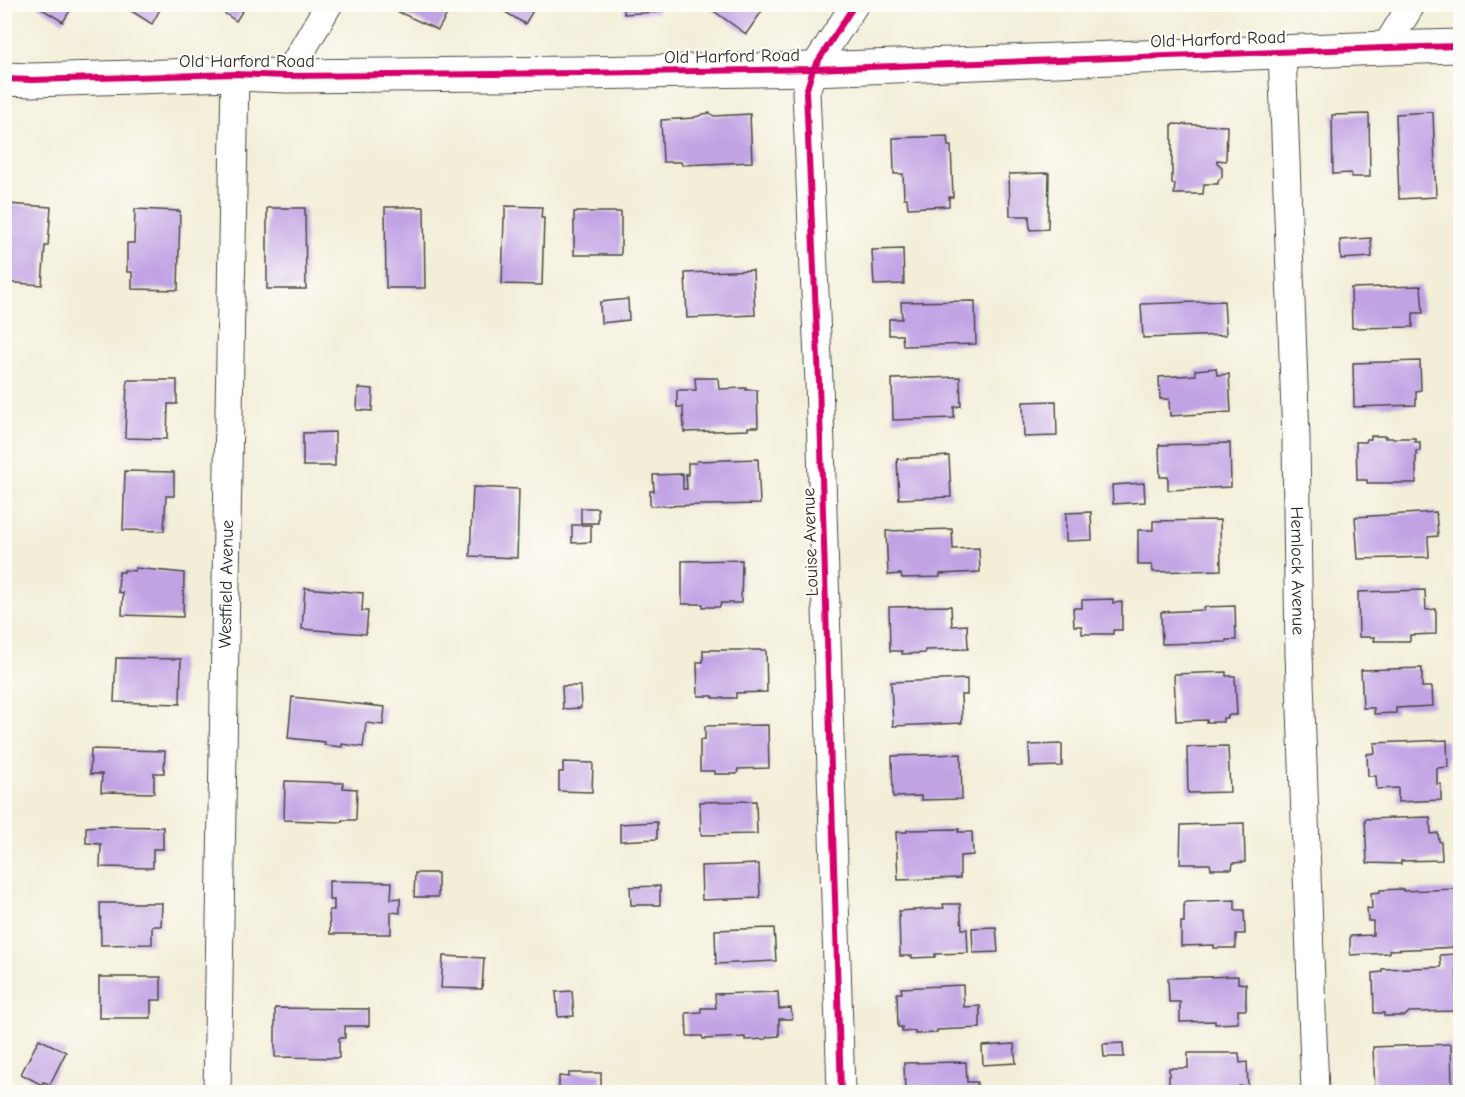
<svg xmlns="http://www.w3.org/2000/svg" width="1465" height="1097" font-family="'Comic Neue',sans-serif">
<rect width="100%" height="100%" fill="#fdfcf7"/>
<filter id="ink" filterUnits="userSpaceOnUse"><feTurbulence type="fractalNoise" baseFrequency=".0167" numOctaves="2"/><feDisplacementMap in="SourceGraphic" scale="12" xChannelSelector="R" yChannelSelector="G"/><feConvolveMatrix kernelMatrix="1 2 1 2 8 2 1 2 1" color-interpolation-filters="sRGB"/></filter>
<filter id="wash" filterUnits="userSpaceOnUse"><feTurbulence type="fractalNoise" baseFrequency=".008" numOctaves="4" result="noise"/><feDisplacementMap in="SourceGraphic" scale="24" xChannelSelector="R" yChannelSelector="G"/><feGaussianBlur stdDeviation="1.35" result="paint"/><feColorMatrix in="noise" values="0 0 0 0 0 0 0 0 0 0 0 0 0 0 0 0 0 1.4 0 .05"/><feComposite in="paint" operator="in"/></filter>
<g filter="url(#wash)">
<rect width="100%" height="100%" fill="#f2eed8"/>
<g id="blocks">
<g fill="#c1a3e4">
<path d="M34,4h40l-11,18z"/>
<path d="M120,4h43l-11,20z"/>
<path d="M211,4h36l-11,17z"/>
<path d="M395,4h58l-15,26 -46,-21z"/>
<path d="M492,4h45l-12,20z"/>
<path d="M624,4h33l1,8 -34,2z"/>
<path d="M704,4h63l-21,30z"/>
<path d="M1433,112l3,85 -37,2 -3,-85z"/>
<path d="M710,113l4,3 36,-2 2,48 -70,3 -1,-3h-18l-2,-42 33,-2v-1l5,-1 4,-2z"/>
<path d="M1369,114l1,63h-19v-4l-18,1 -1,-59z"/>
<path d="M1172,124l55,2 -1,35 -9,-1v3l5,4v10l-4,4v3h-14l-1,10h-29l1,-10h-3z"/>
<path d="M947,136l1,10h3l2,51h-4v9l-41,2 -1,-10h-3l-1,-24h-9l-1,-36z"/>
<path d="M1049,173l-1,56 -18,1 -1,-14h-19l-1,-42z"/>
<path d="M7,204l44,3 -3,39h-3l-3,39 -38,-3v-57z"/>
<path d="M505,206l37,1 -1,11h3l-2,67 -40,-1 2,-66h1z"/>
<path d="M385,207h39l1,81h-39z"/>
<path d="M267,208h38l1,81h-39z"/>
<path d="M135,209l45,2 -2,79 -46,-1v-17h-5v-29h7z"/>
<rect x="574" y="212" width="47" height="43"/>
<path d="M1371,238l1,19 -31,2 -1,-19z"/>
<path d="M903,249l1,35 -30,1 -2,-35z"/>
<path d="M753,270l2,45 -68,3 -2,-45z"/>
<path d="M1421,286l2,27h-10v14l-61,1 -1,-40z"/>
<path d="M628,299l1,21 -28,3 -1,-21z"/>
<path d="M975,301l1,43 -73,2 -1,-11h-13v-16h13l-1,-17z"/>
<path d="M1224,301l2,34 -83,3 -2,-34z"/>
<path d="M1420,361l1,29 -5,1v14l-62,2 -1,-44z"/>
<path d="M1216,368l1,7 12,-1 2,38 -61,4 -1,-17h-9l-1,-22 37,-2 -1,-5z"/>
<path d="M960,377l1,29 -7,1v11l-61,2 -1,-41z"/>
<path d="M695,378h23l1,11 27,-1v2h11l1,37h-10v3l-64,2 -1,-25h-6v-17h19z"/>
<path d="M127,380h50v24h-9l-1,35 -42,-1z"/>
<path d="M358,388l15,1 -1,22 -15,-1z"/>
<path d="M1056,401l1,35 -33,1 -1,-35z"/>
<path d="M335,432v34h-32v-33z"/>
<path d="M1371,436h15l-1,2h30v4h5v9h-4v32h-49v-3h-10l-1,-38h10l1,-3h4z"/>
<path d="M1230,443l1,44 -63,3v-13h-8l-1,-32z"/>
<path d="M949,456l2,41 -52,2 -2,-40z"/>
<path d="M758,459l2,45 -110,2v-15h4l-1,-16 30,-1v15h4l-1,-15 2,1v-12h8l1,-2z"/>
<path d="M125,471l49,1v24h-8l-2,35 -41,-1z"/>
<path d="M1144,483l1,19 -32,2 -1,-19z"/>
<path d="M473,487l46,2 -2,69 -47,-2z"/>
<rect x="581" y="508" width="17" height="15"/>
<path d="M1091,512l1,28 -26,1v-28z"/>
<path d="M1436,512l2,24 -10,1 1,20 -71,2 -3,-42z"/>
<path d="M1220,520l1,50 -68,2 -1,-7h-14v-35h15v-9z"/>
<path d="M572,525h19v17l-19,1z"/>
<path d="M952,529l1,20 26,-1 1,24 -40,2v3l-38,1 -1,-4 -13,1 -2,-44z"/>
<path d="M742,560l-1,43h-20l-1,4h-17v-3h-21v-43z"/>
<path d="M135,568l49,5 -1,44 -61,-2 1,-22 -5,-1 1,-20h5v-2l11,1z"/>
<path d="M305,588l58,5 -1,18h6l-2,23 -64,-5z"/>
<path d="M1425,590l1,20 10,-1v25l-26,1v6h-36l1,-4h-16l-1,-45z"/>
<path d="M1113,599v4l9,-1v28h-9v4h-31v-8h-8l-1,-18h9v-8z"/>
<path d="M951,606l1,20 15,-1 1,24 -43,1v3l-23,1v-3h-12l-1,-44z"/>
<path d="M1235,606l1,34h-10v2l-64,2 -1,-32 43,-2v-3z"/>
<path d="M703,650h63l1,42 -31,1v5h-23v-2h-15l-1,-34h6z"/>
<path d="M116,658l65,1 -1,45 -66,-2z"/>
<path d="M1422,668v19h10l1,19 -37,2v5l-22,1v-6h-11l-2,-38z"/>
<path d="M1226,672v4h9l2,39h-9v3h-5v4h-17l1,-2 -31,1 -2,-47z"/>
<path d="M967,679v16h-6l1,28 -69,3 -2,-44z"/>
<path d="M562,686h18l1,22 -18,1z"/>
<path d="M292,697l93,10 -2,18 -17,-2 -3,24 -21,-3v3l-18,-2 1,-3 -37,-4z"/>
<path d="M768,725l1,43 -31,1 -1,5h-22v-3h-15v-31l5,-1v-13z"/>
<path d="M1447,740l1,27 -11,1v16h4v16l-43,2v-14l-21,1 -1,-13h-8l-1,-22 8,-1 -1,-10z"/>
<path d="M1062,744v22l-32,1 -1,-22z"/>
<path d="M1228,746l2,46 -42,1 -1,-46z"/>
<path d="M91,749l74,2 -1,22h-10v20l-53,-1 1,-18h-12z"/>
<path d="M961,754l1,45 -41,1v-4l-28,1 -1,-41z"/>
<path d="M563,762l30,1 -1,29 -33,-1v-19h4z"/>
<path d="M285,781l58,2v5l14,1 -1,31h-14v2l-58,-2z"/>
<path d="M756,801l1,33 -56,1 -1,-33z"/>
<path d="M1430,817l1,17 7,-1 1,8 2,1 1,18 -41,1v3l-34,-1 -2,-44z"/>
<path d="M657,822v17l-37,2v-17z"/>
<path d="M1244,823l1,39 -12,1 -1,6h-21l-1,-5h-30l1,-39z"/>
<path d="M101,826l62,1v22h-10v19l-53,-1 1,-23 -15,-1v-16z"/>
<path d="M959,829l-1,3h14l1,23 -13,1v22l-62,2 -2,-48h11v-2z"/>
<path d="M759,864l1,34 -58,2 -1,-34z"/>
<path d="M415,873h23v24h-24z"/>
<path d="M329,881l63,1 -1,17 9,-1v15l-9,-1v22h-61l-1,-24h5v-10h-5z"/>
<path d="M660,886v19h-29l-1,-18z"/>
<path d="M1403,889v2l54,-2 3,58 -71,3v3l-39,2v-19l23,-1v-14h-5l-1,-13 5,1 -1,-16 9,-1v-2z"/>
<path d="M1235,900v10h9l1,24h-9v14h-22v-3l-33,1v-24h3v-20z"/>
<path d="M100,903h62l-1,23h-9v18l-51,1z"/>
<path d="M943,904h17l2,25h5l1,24 -33,1v3l-23,1v-2h-12l-1,-45 45,-3z"/>
<path d="M996,927l2,25 -25,1 -1,-25z"/>
<path d="M774,928l2,33 -60,3 -1,-34z"/>
<path d="M1456,954l2,57 -49,1 -4,4h-21v-3h-10l-1,-40 9,-1v-3l59,-2 -1,-12z"/>
<path d="M443,956l41,2 -2,31 -41,-1z"/>
<path d="M1238,976v7l8,1v26h-8v13l-23,1v-3l-35,1v-20h-11l-1,-24z"/>
<path d="M99,977h62v23h-10v18h-52z"/>
<path d="M963,985l1,22 16,-1v22l-43,2v3l-22,1v-3l-13,1v-5h-4l-1,-34h5l-1,-5z"/>
<path d="M572,991l2,25 -16,1 -2,-25z"/>
<path d="M778,992l1,17 12,-1 1,11h-13v17l-12,1 -1,2 -21,1v-3l-42,2 -1,-3h-15l-1,-23 15,-1v-4h15l-1,-14z"/>
<path d="M275,1008l94,1v17h-24v12h-6v20l-64,-1z"/>
<path d="M39,1039l27,13 -16,32 -7,-2 -1,3 -21,-11z"/>
<path d="M1123,1043l1,14h-20l-1,-13z"/>
<path d="M1014,1044l2,19 -33,2 -1,-19z"/>
<path d="M1451,1044l1,44 -43,2 1,2 -35,-1 -2,-44z"/>
<path d="M1188,1053h51l1,10 7,-1 1,25 -9,-1v6h-70v-24h19z"/>
<path d="M966,1062l1,20h10v10h-72l-1,-29z"/>
<path d="M569,1073h32v19h-42v-16l10,1z"/>
</g>
</g>
</g>
<g filter="url(#ink)">
<use href="#blocks" fill-opacity="0" stroke="#494845" stroke-width="1.5"/>
<g fill="none" stroke-linecap="round" stroke-linejoin="round">
<defs>
<g id="street">
<path d="M1385,48l27,-44"/>
<path id="s1" d="M1282,51l14,388 3,215 16,438"/>
<path d="M287,76l42,-72"/>
<path id="s2" d="M217,1092l18,-1018"/>
<path d="M841,1092l-22,-710 -13,-290 7,-23 42,-65"/>
</g>
<path id="secondary" d="M4,79l28,1 203,-6 52,2 293,-3 233,-4 572,-21 75,-2"/>
</defs>
<use href="#street" stroke="#494845" stroke-width="29"/>
<use href="#secondary" stroke="#494845" stroke-width="35"/>
<use href="#street" stroke="#fff" stroke-width="27"/>
<use href="#secondary" stroke="#fff" stroke-width="33"/>
<defs>
<g id="cycleway">
<path d="M4,79l28,1 203,-6 52,2 293,-3 233,-4 572,-21 75,-2"/>
<path d="M841,1092l-22,-710 -13,-290 7,-23 42,-65"/>
</g>
</defs>
<use href="#cycleway" stroke="#fdfcf7" stroke-width="10"/>
<use href="#cycleway" stroke="#d6006c" stroke-width="6"/>
</g>
</g>
<g text-anchor="middle" stroke-width="4.5" stroke-linejoin="round" paint-order="stroke">
<g font-size="18" fill="#2b2b2b" stroke="#fdfcf7">
<text transform="translate(1218 39) rotate(-2)" y="6">Old Harford Road</text>
<text transform="translate(732 56) rotate(-1)" y="6">Old Harford Road</text>
<text x="247" y="67">Old Harford Road</text>
<text transform="translate(810 542) rotate(-92)" y="6">Louise Avenue</text>
<text dy="6" stroke="none"><textPath href="#s1" startOffset="520">Hemlock Avenue</textPath></text>
<text dy="6" stroke="none"><textPath href="#s2" startOffset="508">Westfield Avenue</textPath></text>
</g>
</g>
<rect width="1465" height="1097" fill="none" stroke="#fdfcf7" stroke-width="24"/>
</svg>
